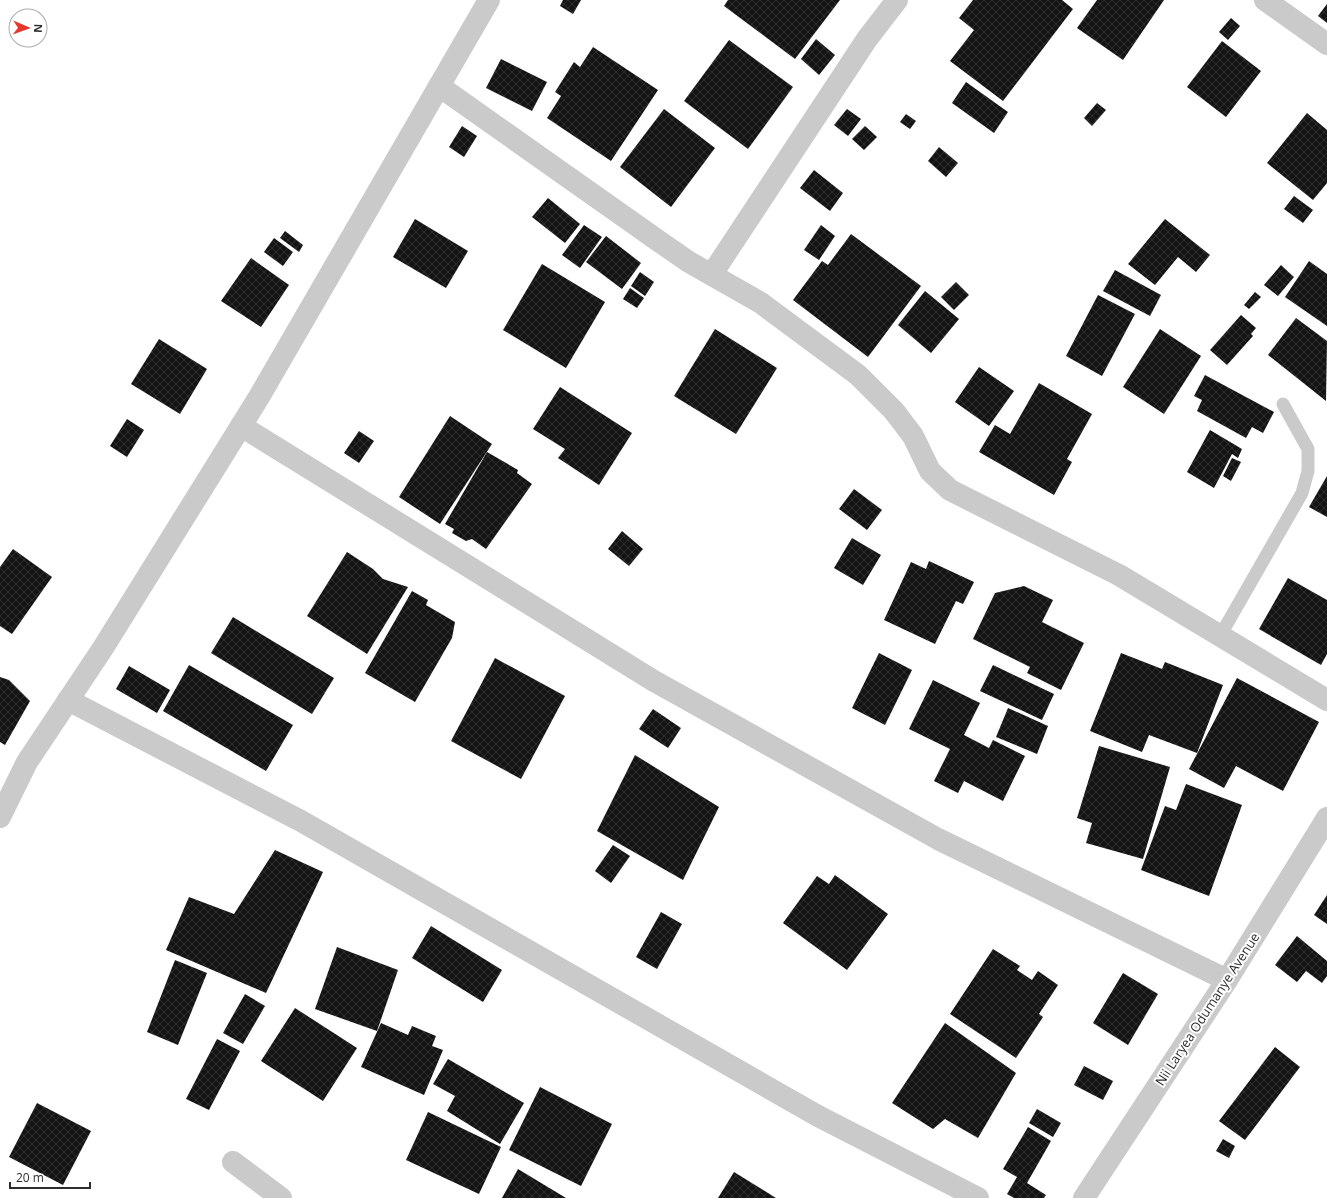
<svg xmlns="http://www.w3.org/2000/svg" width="1327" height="1198" font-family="'Open Sans',sans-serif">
<defs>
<pattern id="building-cross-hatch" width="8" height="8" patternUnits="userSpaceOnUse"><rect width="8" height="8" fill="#141414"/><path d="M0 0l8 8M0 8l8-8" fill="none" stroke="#2e2e2e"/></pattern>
</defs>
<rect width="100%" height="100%" fill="#fff"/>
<g fill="url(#building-cross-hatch)">
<path d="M563,0h18l-8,14 -13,-8z"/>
<path d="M728,0h112l-45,59 -71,-53z"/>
<path d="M973,0h89l11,9 -70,92 -53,-40 24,-31 -15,-12z"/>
<path d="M1097,0h67l-41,60 -46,-32z"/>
<path d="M1327,4v19l-9,-7z"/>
<path d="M1231,18l9,8 -12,14 -9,-8z"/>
<path d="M816,39l19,16 -16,20 -18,-16z"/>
<path d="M729,40l64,47 -45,62 -64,-48z"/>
<path d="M1222,41l39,30 -35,46 -39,-30z"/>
<path d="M593,47l65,43 -47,71 -64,-43 14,-22 -6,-4 19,-30 6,5z"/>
<path d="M501,59l46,23 -15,29 -46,-23z"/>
<path d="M966,82l42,30 -14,21 -42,-30z"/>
<path d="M1097,103l9,7 -14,16 -8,-8z"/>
<path d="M664,109l51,39 -44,59 -51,-40z"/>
<path d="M847,109l14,10 -13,17 -14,-11z"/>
<path d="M1307,113l20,17v53l-14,17 -46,-37z"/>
<path d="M906,114l10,7 -6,8 -10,-7z"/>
<path d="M462,126l15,10 -13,21 -15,-10z"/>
<path d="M865,126l12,11 -13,13 -12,-11z"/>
<path d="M939,147l19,16 -12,14 -18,-16z"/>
<path d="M814,170l29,23 -13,18 -30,-23z"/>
<path d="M1294,196l19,14 -10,13 -19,-14z"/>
<path d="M548,198l32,26 -15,19 -33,-26z"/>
<path d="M415,219l53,32 -22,37 -53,-31z"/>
<path d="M1165,219l45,36 -14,17 -18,-15 -23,28 -27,-21z"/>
<path d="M584,225l18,12 -22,31 -18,-13z"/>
<path d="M821,225l14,11 -16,24 -15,-10z"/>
<path d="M285,231l18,14 -4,7 -19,-14z"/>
<path d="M851,234l70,52 -53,71 -75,-57 29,-39 6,4z"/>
<path d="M606,236l35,27 -19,26 -36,-27z"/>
<path d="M274,238l19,14 -10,14 -19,-14z"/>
<path d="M251,258l38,27 -28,42 -40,-26z"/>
<path d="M1309,261l18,13v52l-42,-29z"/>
<path d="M542,264l63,38 -39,66 -63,-38z"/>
<path d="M1281,265l13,12 -16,19 -14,-11z"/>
<path d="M1115,270l46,25 -11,21 -47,-25z"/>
<path d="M640,272l14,10 -9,14 -14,-10z"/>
<path d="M956,282l13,13 -15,15 -13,-13z"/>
<path d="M630,288l14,10 -7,10 -14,-9z"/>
<path d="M925,291l34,28 -28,34 -33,-28z"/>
<path d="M1255,292l6,5 -12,12 -5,-4z"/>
<path d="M1098,295l37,19 -33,62 -36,-20z"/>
<path d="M1241,315l15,13 -5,6 2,2 -26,29 -17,-15z"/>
<path d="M1296,318l31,23 -1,60 -58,-46z"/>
<path d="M715,329l62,39 -41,66 -62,-38z"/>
<path d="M1160,329l41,27 -37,58 -41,-27z"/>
<path d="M159,339l48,30 -27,45 -49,-30z"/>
<path d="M979,367l35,24 -25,35 -34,-24z"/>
<path d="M1205,375l69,37 -11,21 -11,-6 -6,11 -49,-27 5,-11 -8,-4z"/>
<path d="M1039,383l53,31 -25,45 5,3 -18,33 -75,-43 16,-27 15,9z"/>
<path d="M560,387l72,46 -33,52 -41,-27 7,-9 -32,-20z"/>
<path d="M450,416l42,28 -52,80 -41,-27z"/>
<path d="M127,419l17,11 -17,27 -17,-11z"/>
<path d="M1210,430l32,19 -4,9 -6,-4 -18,34 -27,-16z"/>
<path d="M359,431l15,10 -15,22 -15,-10z"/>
<path d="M487,452l31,18 -1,3 15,11 -46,65 -14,-10 -6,2 -14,-8 2,-4 -9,-5z"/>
<path d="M1232,458l9,4 -10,19 -8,-5z"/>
<path d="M1327,476v41l-18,-10z"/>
<path d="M854,489l28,21 -15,20 -28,-21z"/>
<path d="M622,531l21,18 -14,17 -21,-17z"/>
<path d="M852,538l29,17 -18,30 -29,-17z"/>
<path d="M13,549l39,28 -40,57 -12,-8v-59z"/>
<path d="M347,552l26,17 10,10 25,8 -41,67 -60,-38z"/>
<path d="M929,561l45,21 -11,22 -7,-3 -21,43 -51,-24 27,-58 15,7z"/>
<path d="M1288,578l39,22v54l-6,11 -62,-36z"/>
<path d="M1024,586l29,14 -11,22 42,21 -23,47 -34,-17 3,-6 -57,-28 22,-46z"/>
<path d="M412,591l16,9 -2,5 29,17 -3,16 -37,64 -50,-29z"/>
<path d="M233,617l101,61 -22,36 -101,-61z"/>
<path d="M879,653l33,17 -27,55 -33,-17z"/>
<path d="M1121,653l41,16 3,-7 58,23 -26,68 -48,-18 -7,17 -52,-21z"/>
<path d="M495,658l70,38 -44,83 -70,-38z"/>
<path d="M189,665l104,60 -27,46 -103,-60z"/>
<path d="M993,665l61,29 -12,26 -62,-29z"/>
<path d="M129,666l41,24 -13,23 -41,-24z"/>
<path d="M0,677l9,3 21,21 -25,44 -5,-3z"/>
<path d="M1237,678l82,44 -36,69 -47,-25 -12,22 -35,-19z"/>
<path d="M933,680l47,23 -16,32 25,13 4,-8 32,16 -22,45 -39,-20 -6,12 -24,-12 16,-32 -41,-20z"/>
<path d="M1008,708l40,18 -11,28 -41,-17z"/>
<path d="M653,709l28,19 -13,20 -29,-19z"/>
<path d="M1099,746l71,21 -27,92 -57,-16 6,-20 -15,-5z"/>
<path d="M635,755l84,52 -36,73 -86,-49z"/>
<path d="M1186,784l56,21 -33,91 -68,-26 24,-64 11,4z"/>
<path d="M613,845l17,11 -19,27 -16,-12z"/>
<path d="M275,850l48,22 -57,121 -100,-43 23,-53 45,17z"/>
<path d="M835,875l53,39 -41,56 -64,-47 34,-47 12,8z"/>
<path d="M1327,895v29l-13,-9z"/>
<path d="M661,912l21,12 -25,45 -21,-12z"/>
<path d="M431,926l71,44 -19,32 -71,-44z"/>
<path d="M1297,936l30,25v15l-5,7 -16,-12 -9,11 -22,-17z"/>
<path d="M337,947l61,23 -21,61 -62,-22z"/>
<path d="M993,949l27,17 -3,4 15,10 6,-9 20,14 -19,29 4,3 -27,41 -66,-44z"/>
<path d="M175,960l32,13 -29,72 -31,-13z"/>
<path d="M1123,973l35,21 -30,51 -35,-22z"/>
<path d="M245,994l20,12 -22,38 -20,-11z"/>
<path d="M295,1008l62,40 -34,53 -62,-40z"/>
<path d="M381,1023l27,12 4,-9 24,10 -4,10 11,4 -19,45 -63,-28z"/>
<path d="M945,1023l71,50 -38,65 -33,-19 -12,10 -41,-26z"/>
<path d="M217,1039l23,12 -31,59 -23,-11z"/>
<path d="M1275,1047l25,20 -55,73 -26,-19z"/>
<path d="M448,1059l76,44 -24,41 -53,-33 8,-15 -22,-12z"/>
<path d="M1084,1066l29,15 -10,19 -29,-15z"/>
<path d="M540,1087l72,37 -31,62 -72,-36z"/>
<path d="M37,1103l54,28 -28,54 -54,-28z"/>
<path d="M1037,1109l24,14 -8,14 -24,-14z"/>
<path d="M428,1112l73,35 -22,47 -73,-34z"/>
<path d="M1028,1127l23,14 -24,42 19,12 -2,3h-30l-7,-4 10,-17 -14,-8z"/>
<path d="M1223,1139l12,7 -6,12 -13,-7z"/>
<path d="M518,1169l48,29h-64z"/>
<path d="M734,1172l42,26h-58z"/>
</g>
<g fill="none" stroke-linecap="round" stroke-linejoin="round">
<path stroke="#cacaca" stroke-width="13" d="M1220,636l82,-143 6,-22v-22l-25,-45"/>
<g stroke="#cacaca" stroke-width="22">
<path d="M1265,0l62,44"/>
<path d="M439,86l221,156 29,20 72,41 97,72 36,36 19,25 17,35 20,19 169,85 208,125"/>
<path d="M712,274l155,-235 30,-39"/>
<path d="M241,426l413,255 284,158 289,141"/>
<path d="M68,700l233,121 517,295 160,82"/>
<path d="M0,817l27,-55 76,-114 156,-251 230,-397"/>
<path d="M233,1162l48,36"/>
<path d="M1084,1198l143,-218 100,-162"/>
</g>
</g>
<g text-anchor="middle" stroke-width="4" stroke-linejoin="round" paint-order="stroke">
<g font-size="13" fill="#2d2d2d" stroke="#fff">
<text transform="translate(1207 1009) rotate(-57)" y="5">Nii Laryea Odumanye Avenue</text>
</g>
</g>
<g transform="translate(28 28) rotate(92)"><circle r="19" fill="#ffffff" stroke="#ababab"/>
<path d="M0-3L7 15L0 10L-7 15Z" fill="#e6362d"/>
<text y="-6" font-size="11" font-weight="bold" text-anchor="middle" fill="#2d2d2d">N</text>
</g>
<path d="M10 1182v6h80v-6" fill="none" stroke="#2d2d2d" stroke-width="2"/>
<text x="16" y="1182" font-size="12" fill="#2d2d2d" stroke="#ffffff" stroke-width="3" paint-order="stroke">20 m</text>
</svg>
